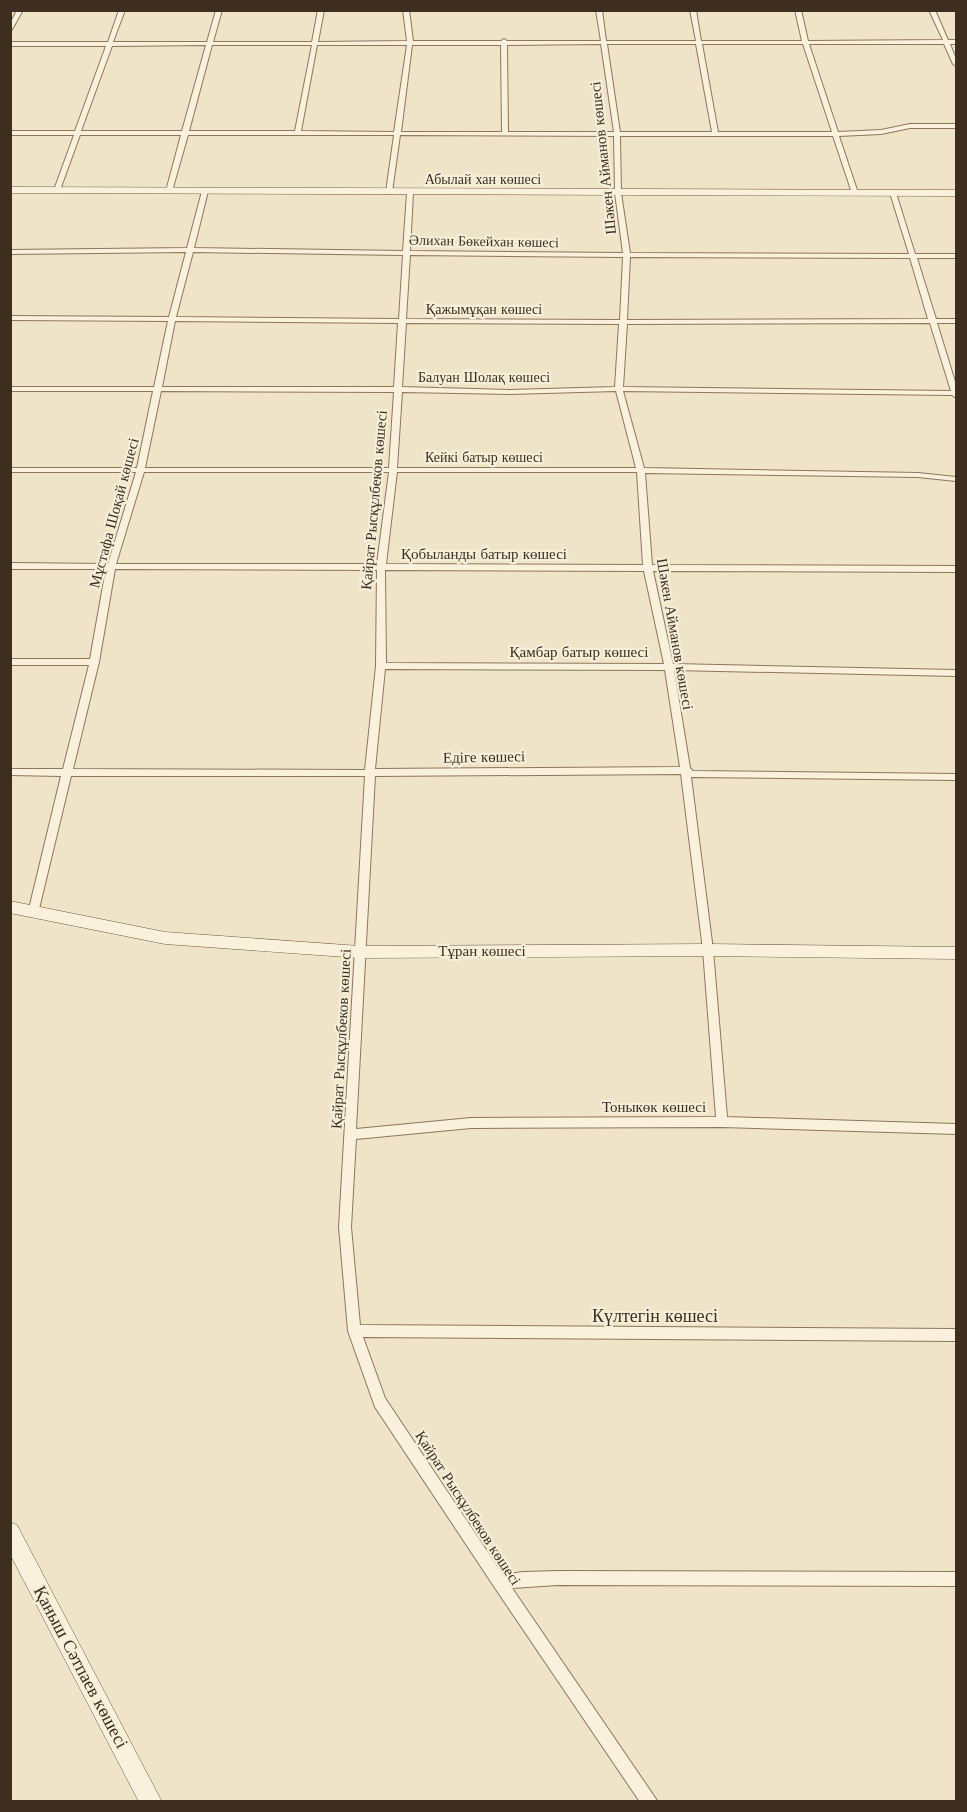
<svg xmlns="http://www.w3.org/2000/svg" width="967" height="1812" font-family="'Libre Baskerville',serif">
<rect width="100%" height="100%" fill="#f0e4c8"/>
<g fill="none" stroke-linecap="round" stroke-linejoin="round">
<defs>
<g id="street">
<path d="M17,10h6l-13,23v-9z"/>
<path d="M119,10h6l-12,32h94l9,-32h6l-9,32h99l6,-32h6l-6,32 89,-1 -4,-31h6l4,31h88l3,-2 3,2h94l-5,-31h6l4,31h90l-6,-31h6l5,31h101l-7,-31h6l7,31 135,-1 -14,-30h6l13,30h8v4h-6l6,15v7l-3,-2 -9,-20h-135l29,88 43,-2 29,-6h46v4h-46l-29,6 -42,2 19,57 -1,1 -5,-1 -19,-57h-213l1,57 9,60 279,1 -19,-61 3,-2 3,2 19,61h41v4h-39l19,61h20v4h-19l19,62v13l-4,-3 -329,-4 21,77 274,5 38,4v4l-38,-4 -273,-4 7,92 304,1v6l-303,-1 20,93 283,6v6l-282,-6 16,98 3,3 263,3v6l-265,-3 22,173 14,167 229,7v10l-234,-7 -251,1 -115,11 -5,88 9,98 596,4v12l-593,-4 22,61 118,177 20,-3 35,-1 398,1v14l-398,-1 -46,3 146,214h-18l-145,-214 -120,-181 -27,-76 -9,-104 26,-451h-294l-33,137 -1,3h-8l-1,-3 33,-137 -51,-1v-6h53l26,-104h-79v-6h80l16,-90h-96v-6l98,1 28,-92h-126v-4h127l16,-77h-143v-4h144l14,-66 -158,-1v-4l159,1 17,-65 -176,2v-4l177,-2 15,-57 3,-2 3,2 -14,57 209,3 4,-58 3,-2 3,2 -3,58 213,2 -8,-60 -1,-57 -214,-1 -8,57 -3,2 -3,-2 8,-57h-206l-16,56 -3,2 -3,-2 15,-56h-101l-20,55 -5,1 -1,-1 20,-55h-64v-4h65l31,-85h-96v-4h98zM601,44l13,88h-106l-1,-87zM607,44h89l16,88h-92zM702,44h101l29,88h-114zM206,45l-24,86h-101l31,-85zM212,45h100l-17,86h-106zM317,45h90l-13,87 -93,-1zM412,45h89l1,87h-101zM193,252l210,3 -4,64 -223,-2zM410,255l213,2 -3,63 -214,-1zM630,257l280,1 18,61 -301,1zM175,321l223,2 -4,64h-232zM406,323l213,1 -4,63 -105,3 -108,-3zM930,323l21,68 -328,-4 4,-63zM161,391l233,1 -5,76h-244zM616,391l20,77h-239l5,-76 108,2zM144,472h245l-12,92h-261zM397,472h240l6,93 -257,-1zM115,569l262,1 -1,96 -11,104 -292,-1 26,-107zM385,570l259,1 20,93 -278,-1zM385,669l280,1 15,97 -305,2zM681,774l22,176 13,167 -245,1 -115,11 19,-353z"/>
</g>
<g id="secondary">
<path d="M10,187l946,3v6l-946,-3z"/>
<path d="M10,901l155,31 195,14 348,-2 248,3v12l-248,-3 -348,2 -195,-14 -155,-31z"/>
<path d="M10,1522l7,3 145,277h-23l-129,-248z"/>
</g>
</defs>
<use href="#street" stroke="#8d765c" stroke-width="2"/>
<use href="#secondary" stroke="#6f573f" stroke-width="1"/>
<use href="#street" fill="#faf1dc" fill-rule="evenodd"/>
<use href="#secondary" fill="#faf1dc" fill-rule="evenodd"/>
</g>
<g text-anchor="middle" stroke-width="4.5" stroke-linejoin="round" paint-order="stroke">
<g font-size="14" fill="#3d2e20" stroke="#f7eed8">
<text x="483" y="184">Абылай хан көшесі</text>
<text transform="translate(484 241) rotate(1)" y="5">Әлихан Бөкейхан көшесі</text>
<text x="484" y="314">Қажымұқан көшесі</text>
<text x="484" y="382">Балуан Шолақ көшесі</text>
<text x="484" y="462">Кейкі батыр көшесі</text>
</g>
<g font-size="15" fill="#3d2e20" stroke="#f7eed8">
<text transform="translate(603 158) rotate(-96)" y="5">Шәкен Айманов көшесі</text>
<text transform="translate(374 500) rotate(-85)" y="5">Қайрат Рысқұлбеков көшесі</text>
<text transform="translate(114 513) rotate(-75)" y="5">Мұстафа Шоқай көшесі</text>
<text x="484" y="559">Қобыланды батыр көшесі</text>
<text transform="translate(675 634) rotate(80)" y="5">Шәкен Айманов көшесі</text>
<text x="579" y="657">Қамбар батыр көшесі</text>
<text transform="translate(484 757) rotate(-1)" y="5">Едіге көшесі</text>
<text x="482" y="956">Тұран көшесі</text>
<text transform="translate(341 1039) rotate(-87)" y="5">Қайрат Рысқұлбеков көшесі</text>
<text x="654" y="1112">Тоныкөк көшесі</text>
<text transform="translate(468 1508) rotate(57)" y="5">Қайрат Рысқұлбеков көшесі</text>
</g>
<g font-size="18" fill="#3d2e20" stroke="#f7eed8">
<text x="655" y="1322">Күлтегін көшесі</text>
<text transform="translate(81 1667) rotate(62)" y="6">Қаныш Сәтпаев көшесі</text>
</g>
</g>
<rect width="967" height="1812" fill="none" stroke="#3d2e20" stroke-width="24"/>
</svg>
